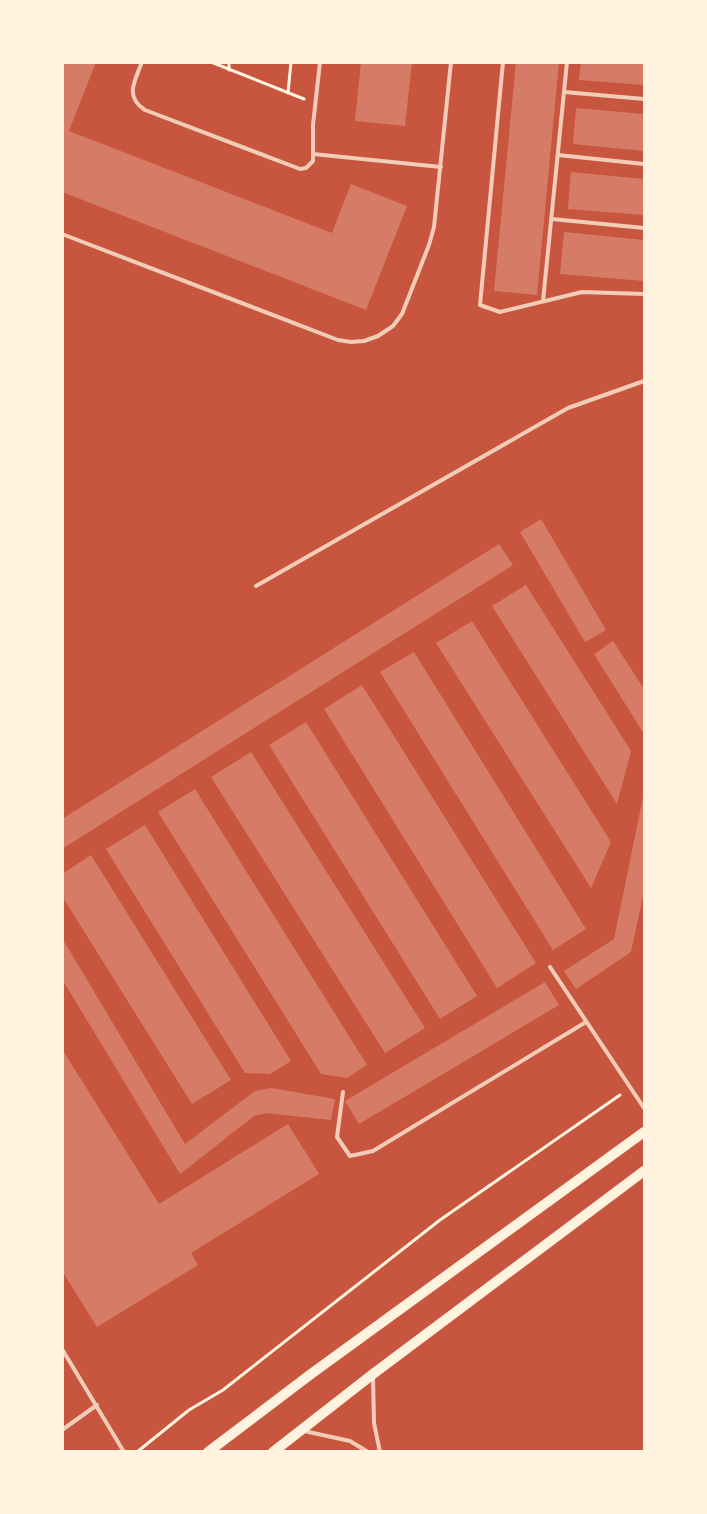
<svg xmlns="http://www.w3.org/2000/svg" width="707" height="1514" font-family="'PT Sans Narrow',sans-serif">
<rect width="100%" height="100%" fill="#c8553d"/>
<g fill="#d67c66">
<path d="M62,62h34l-27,69 263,102 19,-49 56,22 -41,104 -304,-118z"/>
<path d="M361,62h51l-7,64 -50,-5z"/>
<path d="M516,62h43l-22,233 -43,-4z"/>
<path d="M581,62h63v23l-65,-5z"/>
<path d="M576,108l68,6v37l-71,-7z"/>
<path d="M571,172l73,7v36l-76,-6z"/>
<path d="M564,232l80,8v41l-84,-7z"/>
<path d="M541,519l65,111 -21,12 -65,-110z"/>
<path d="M499,544l14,21 -451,284v-30z"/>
<path d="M526,585l105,166 -14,53 -125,-198z"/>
<path d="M472,621l139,221 -20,46 -155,-245z"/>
<path d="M613,641l31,48v45l-50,-80z"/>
<path d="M414,652l172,277 -33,21 -173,-278z"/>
<path d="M362,685l174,278 -39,25 -173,-279z"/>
<path d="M306,722l171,274 -37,23 -171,-274z"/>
<path d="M251,752l174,276 -40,25 -174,-276z"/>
<path d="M195,789l172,276 -20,13 -26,-4 -163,-262z"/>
<path d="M644,792v99l-13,61 -55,37 -12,-18 50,-32z"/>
<path d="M145,825l146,236 -21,13 -25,-1 -139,-224z"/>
<path d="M91,855l140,225 -39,24 -130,-208v-22z"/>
<path d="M62,938l123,206 70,-53 16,-3 64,11 -4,21 -65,-7 -12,3 -74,58 -118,-195z"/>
<path d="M545,982l14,23 -200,119 -14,-23z"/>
<path d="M62,1049l97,155 129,-80 31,50 -128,79 7,12 -101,62 -35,-56z"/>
</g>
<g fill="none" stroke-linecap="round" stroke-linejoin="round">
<g stroke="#fff3e0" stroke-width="3">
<path d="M211,62l93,37"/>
<path d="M229,62v8"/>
<path d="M288,93l3,-31"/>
<path d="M137,1452l52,-42 34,-20 217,-170 180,-125"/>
</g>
<g stroke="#f1ccb7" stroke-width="4">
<path d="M142,62c-7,19 -18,34 3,48l155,59 6,-1 7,-7v-36l7,-63"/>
<path d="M503,62l-23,243 20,7 82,-20 62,2"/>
<path d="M564,92l80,7"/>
<path d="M313,154l128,13"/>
<path d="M558,155l86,9"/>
<path d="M552,219l92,9"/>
<path d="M62,234l276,106 13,2 13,-1 14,-5 15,-10 9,-12 27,-69 5,-18 17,-165"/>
<path d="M543,301l24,-239"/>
<path d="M256,586l312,-178 76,-27"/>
<path d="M550,967l94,141"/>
<path d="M343,1092l-6,45 13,19 23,-5 213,-129"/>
<path d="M62,1349l62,103"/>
<path d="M373,1377l1,46 6,29"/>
<path d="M62,1430l35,-25"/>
<path d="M304,1431l46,10 18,11"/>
</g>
<g stroke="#fff3e0" stroke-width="10">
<path d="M208,1452l103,-78 333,-242"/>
<path d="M273,1452l100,-78 271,-203"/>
</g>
</g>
<rect width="707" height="1514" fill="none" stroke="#fff3e0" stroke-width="128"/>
</svg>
